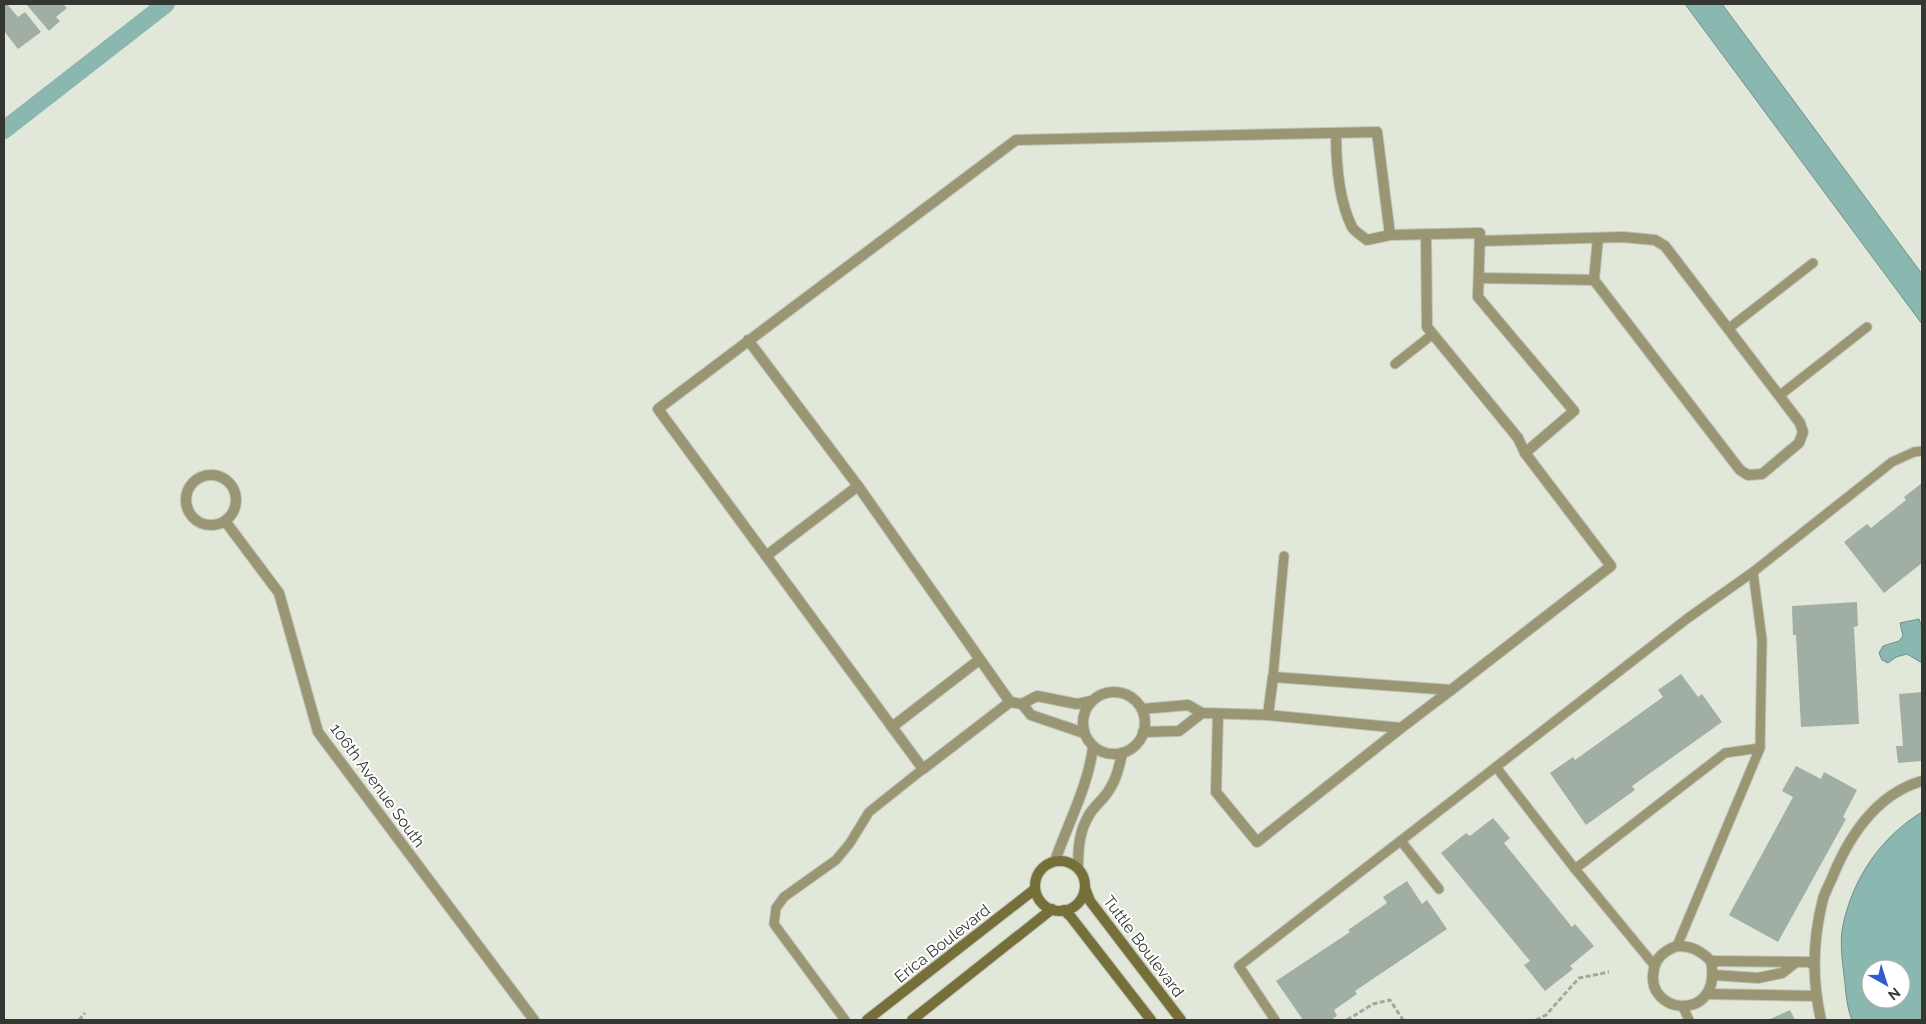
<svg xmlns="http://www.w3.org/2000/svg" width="1926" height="1024" font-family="Raleway,sans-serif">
<rect width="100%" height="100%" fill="#e1e8da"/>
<g fill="#8ab7af" stroke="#709089" fill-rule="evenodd">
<path d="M1685,4h37l200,270v50z"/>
<path d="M1919,619l3,9v35l-15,-9 -11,3 -8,6 -6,-3 -3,-7 4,-7 16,-5 4,-5 -3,-13z"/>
<path d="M1922,812v208h-70c-5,-12 -6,-25 -7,-37 -2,-16 -6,-42 -2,-58 10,-47 38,-88 79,-113zM1871,969h30v30h-30z"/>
</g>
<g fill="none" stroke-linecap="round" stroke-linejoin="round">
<path stroke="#8ab7af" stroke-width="18" d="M4,130l162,-126"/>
</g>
<g fill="#a0aea4">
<path d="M4,4h3l11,13 7,-5 16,20 -23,17 -14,-18z"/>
<path d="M26,4h37l4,4 -11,9 4,4 -11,10z"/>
<path d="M1922,483v80l-38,30 -40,-51 23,-18 4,4 35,-28 -2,-3z"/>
<path d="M1857,602l1,24 -4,1 5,97 -58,3 -5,-92h-3l-1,-29z"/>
<path d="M1681,674l17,23 4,-3 20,28 -90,64 3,4 -49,35 -36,-52 23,-16 2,3 88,-63 -5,-7z"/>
<path d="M1922,692v69l-24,2 -2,-17h7l-4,-52z"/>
<path d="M1796,766l25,13 3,-7 33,18 -14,27 3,2 -68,123 -49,-27 64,-118 -11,-6z"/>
<path d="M1493,818l17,20 -6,5 68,84 3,-3 19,22 -24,20 3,3 -28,22 -21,-26 6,-4 -89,-108 25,-20 4,3z"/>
<path d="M1407,881l15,23 5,-4 20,29 -92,62 2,3 -23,16 3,6 -6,4h-28l-27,-39 74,-49 -2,-2 39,-27 -4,-6z"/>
<path d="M1790,1010l5,10h-27z"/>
</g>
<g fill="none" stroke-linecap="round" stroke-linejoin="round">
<defs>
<g id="lane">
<path d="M1728,329l85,-66"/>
<path d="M1395,364l38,-30"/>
<path d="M1779,396l88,-69"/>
<path d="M1273,677l11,-121"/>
<path d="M1496,767l79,102 150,-116 35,-5"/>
<path d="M1401,841l38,48"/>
<path d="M1575,869l79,96"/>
<path d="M1677,946l83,-198 2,-108 -9,-68 139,-110 22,-10 8,-1"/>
<path d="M1683,1007l6,13"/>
<path d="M845,1020l-71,-96 2,-16 8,-11 52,-37 14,-17 19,-31 54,-43"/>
<path d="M1275,1020l-36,-54 449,-348 65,-46"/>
</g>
<g id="street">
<path d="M1336,133c0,29 3,68 16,94 3,5 10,9 15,13l23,-5"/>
<path d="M1426,234l1,93 91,111 7,15"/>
<path d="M1479,278l115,2 146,190 8,5 14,-1 37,-31 4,-11 -3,-9 -135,-177 -10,-6 -32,-3 -143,4"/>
<path d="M1594,280l4,-42"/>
<path d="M748,340l110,146 152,216 -87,67 -265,-360 358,-269 361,-8 13,103 90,-2 -2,64 96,114 -49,42 86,113 -160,124"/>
<circle cx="211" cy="500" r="25"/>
<path d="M225,521l54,72 39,139 216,288"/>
<path d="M766,556l92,-70"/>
<circle cx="1114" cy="723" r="31"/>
<path d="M1010,702l12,2 9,11 53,18"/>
<path d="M1022,704l15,-8 40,8 14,-3"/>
<path d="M1142,709l46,-4 14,8 66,2 133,13 50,-38 -178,-13 -5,38"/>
<path d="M1218,714l-2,78 41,50 144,-114"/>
<path d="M892,727l87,-67"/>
<path d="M1143,732l36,-1 23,-18"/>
<path d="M1055,861c13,-38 33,-74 38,-114"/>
<path d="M1078,868c0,-18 1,-37 11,-53 4,-7 10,-12 15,-18 11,-13 15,-28 18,-44"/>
<path d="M1677,946c15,0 24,5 34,15 12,63 -68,54 -57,8 2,-12 12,-19 23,-23z"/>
<path d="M1711,961l98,1 5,3"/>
<path d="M1714,975l44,3 24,-5 14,-11"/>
<path d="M1708,994l107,2"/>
<path d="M1821,1020c-9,-39 -8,-82 2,-121 2,-7 6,-14 9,-21 17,-42 45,-84 90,-97"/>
</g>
<g id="secondary">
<circle cx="1060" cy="886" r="25"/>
<path d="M1085,888l5,13 91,119"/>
<path d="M1064,910l7,7 80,103"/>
<path d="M867,1020l168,-131"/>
<path d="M912,1020l140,-111"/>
</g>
</defs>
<use href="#lane" stroke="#bec4b8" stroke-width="11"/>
<use href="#street" stroke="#bec4b8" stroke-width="12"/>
<use href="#secondary" stroke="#bec4b8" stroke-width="12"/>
<g stroke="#a3a89e" stroke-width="3" stroke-dasharray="5 2.5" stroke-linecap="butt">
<path d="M79,1020l6,-7"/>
<path d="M1347,1020l26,-16 17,-4 13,20"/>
<path d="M1536,1020l10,-5 33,-37 30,-6"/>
</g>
<use href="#lane" stroke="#9a9573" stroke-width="9"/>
<use href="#street" stroke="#9a9573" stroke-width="10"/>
<use href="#secondary" stroke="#776f39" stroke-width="10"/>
</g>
<g text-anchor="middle" stroke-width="4" stroke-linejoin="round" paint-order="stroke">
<g font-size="16" fill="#333631" stroke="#fff">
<text transform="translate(378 785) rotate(54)" y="6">106th Avenue South</text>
<text transform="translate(942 943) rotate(-38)" y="6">Erica Boulevard</text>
<text transform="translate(1144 946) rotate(53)" y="6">Tuttle Boulevard</text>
</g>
</g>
<rect width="1926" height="1024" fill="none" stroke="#333631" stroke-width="10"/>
<g transform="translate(1886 984) rotate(141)"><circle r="24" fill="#ffffff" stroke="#adafad"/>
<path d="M0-4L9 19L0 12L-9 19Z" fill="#305bcb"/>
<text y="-8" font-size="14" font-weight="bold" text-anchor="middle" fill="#333631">N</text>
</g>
</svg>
